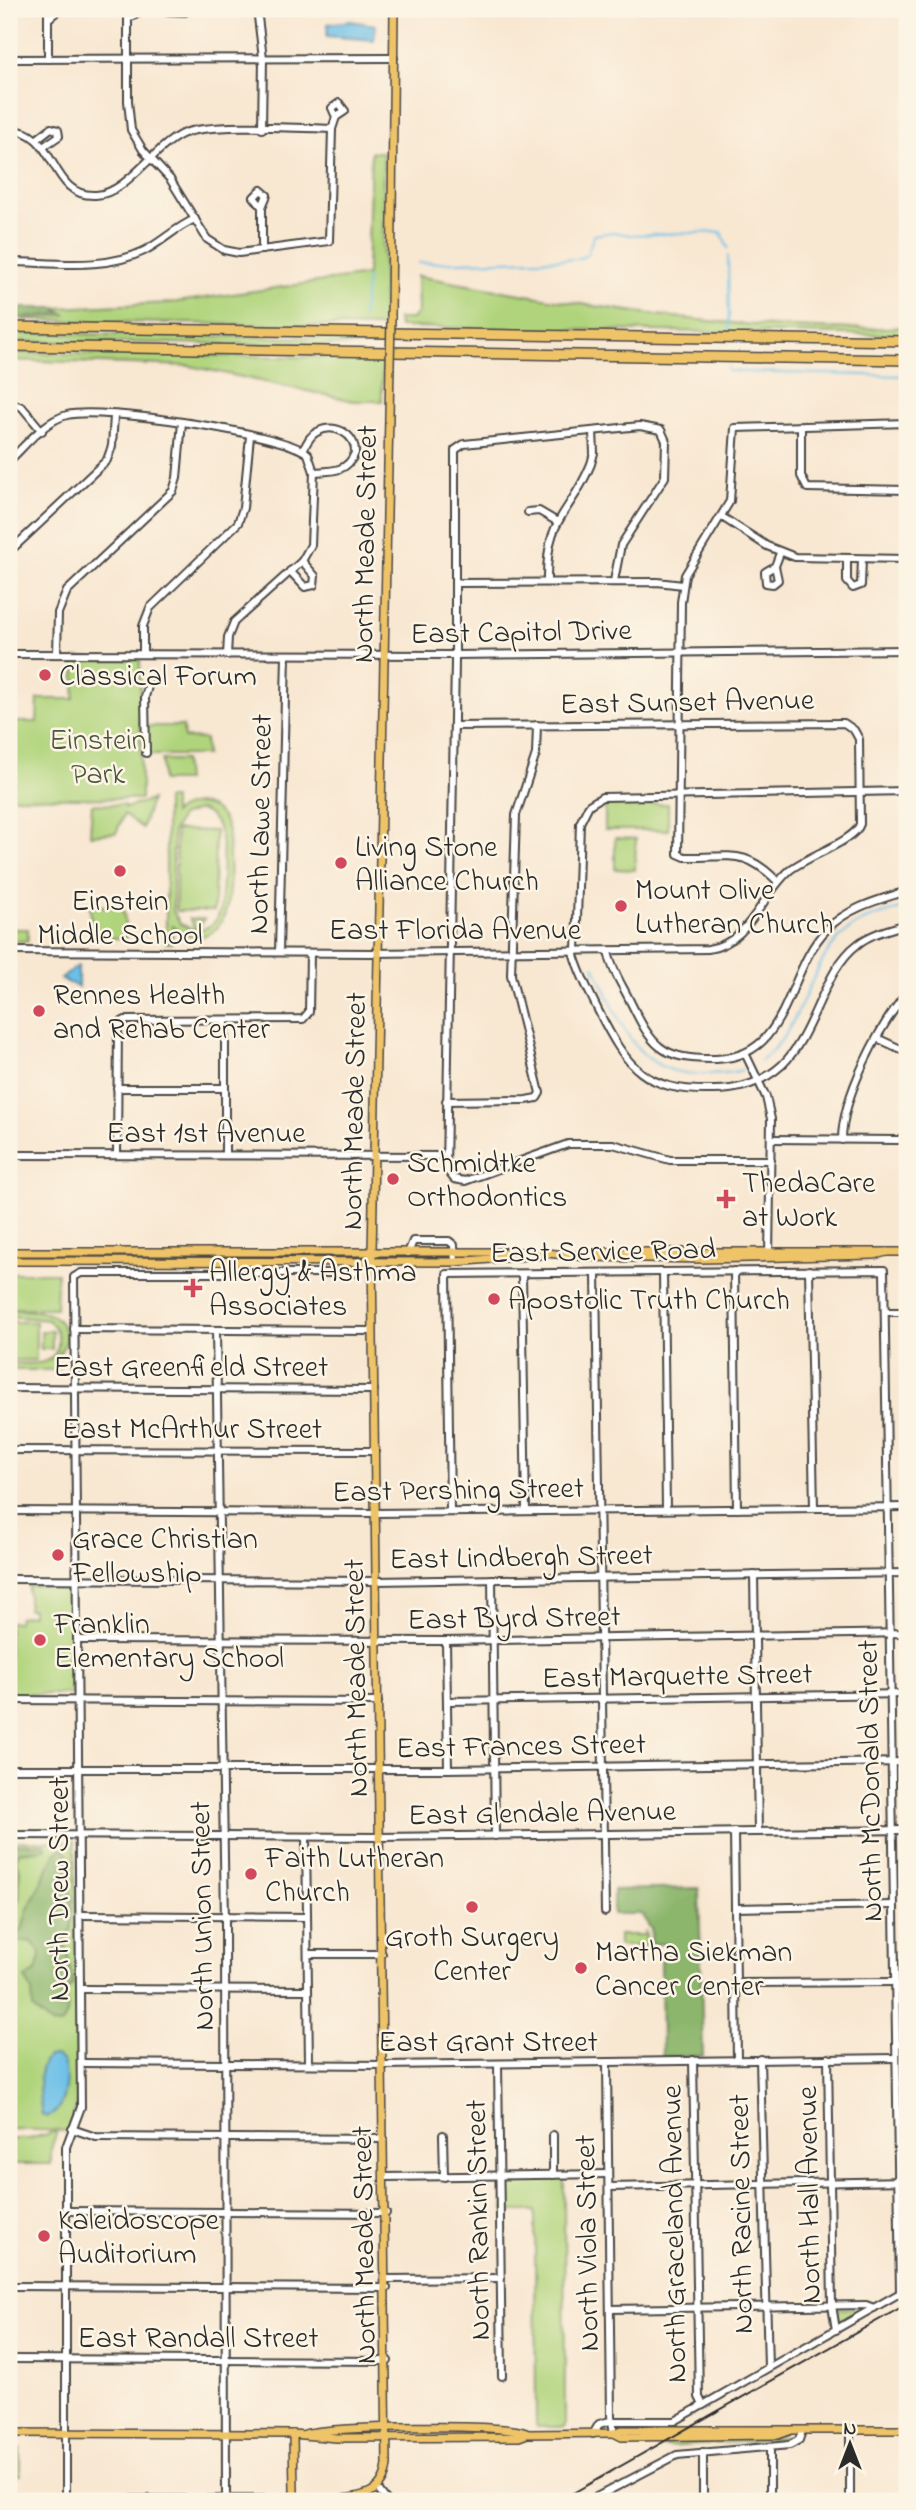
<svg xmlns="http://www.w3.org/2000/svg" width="916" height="2510" font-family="'Indie Flower',sans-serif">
<rect width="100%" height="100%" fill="#fcf5e5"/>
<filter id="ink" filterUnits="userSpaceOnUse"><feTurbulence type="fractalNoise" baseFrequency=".0143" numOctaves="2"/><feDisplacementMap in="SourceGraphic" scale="14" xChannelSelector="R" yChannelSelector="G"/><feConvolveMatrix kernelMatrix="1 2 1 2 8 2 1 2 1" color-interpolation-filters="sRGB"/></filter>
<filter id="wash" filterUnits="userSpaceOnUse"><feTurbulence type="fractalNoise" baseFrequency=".00686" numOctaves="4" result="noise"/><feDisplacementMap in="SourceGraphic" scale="28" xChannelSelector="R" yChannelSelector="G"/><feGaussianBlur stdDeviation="1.57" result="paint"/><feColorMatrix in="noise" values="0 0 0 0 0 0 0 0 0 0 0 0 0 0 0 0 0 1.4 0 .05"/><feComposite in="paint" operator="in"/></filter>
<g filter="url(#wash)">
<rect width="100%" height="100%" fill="#f8e7d1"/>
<g fill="#b0d47c" stroke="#6e8054" stroke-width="2" fill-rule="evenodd">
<path d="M371,152h12v175l-362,-7 44,-5 -8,-7 113,-5 197,-28z"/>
<path d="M417,276c162,28 324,60 490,51v8l-508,-8 -1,-8h14l6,-7z"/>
<path d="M9,333l373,6v7l-373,-5z"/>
<path d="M9,353l373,5v43h-28l-164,-35 -181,-6z"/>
<path d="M76,658h64l1,141 -132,-2v-75h28l1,-23h36z"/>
<path d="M144,726h39l1,12 21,1 1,16h-62z"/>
<path d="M162,760h22l2,21h-24z"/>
<path d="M166,799h7v15c21,-18 49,-10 55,17 0,28 11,98 -25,105 -12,3 -22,-3 -30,-10l-1,17h-6zM199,810c33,7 22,67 22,94 -1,15 -9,24 -23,26l6,-11h-14l6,11 -16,-6 -7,-13v-79l8,-16z"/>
<path d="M151,800l-9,28 -18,-14 -8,19 -26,2 2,-31 32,1 1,3z"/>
<rect x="605" y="804" width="63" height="26"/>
<path d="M176,830l39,1 -1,80h-38z"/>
<path d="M615,838l21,1 -1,31 -20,-1z"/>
<path d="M90,906h25l9,6 2,26h-35z"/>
<rect x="9" y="929" width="19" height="12"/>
<path d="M9,1273h48l-1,35h-47z"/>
<path d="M9,1310c25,0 56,-2 57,32l-11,20 3,8h-49v-7c10,0 24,2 34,-1 20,-7 19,-30 5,-42l-39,-4z"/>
<rect x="9" y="1322" width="27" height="38"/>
<rect x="41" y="1331" width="11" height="18"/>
<path d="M28,1586h42l1,108h-62v-72h9l1,-5 13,-2v-6h-4z"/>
<path d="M9,1841h66l2,265 -10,25 -58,-2z"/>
<path d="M645,1930l2,16h-28v-11h26z"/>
<path d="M57,2131l-6,18v15h-42v-25h20z"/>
<path d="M564,2178l1,249h-29l-1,-216h-31v-29l3,-3z"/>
<path d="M840,2308h14l3,4 -17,10 -4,-11z"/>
<path d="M786,2437l2,2 -125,8 11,-8z"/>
<path d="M605,2440l57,-1 1,1 -16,7z"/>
<rect x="9" y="2448" width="11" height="27"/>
</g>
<g fill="#8cb66c" stroke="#5c704c" stroke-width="2">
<path d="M9,308h44l10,5 -54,6z"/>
<path d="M9,1844h36l1,5 -27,3 -3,8 4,10 -1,32 -10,4z"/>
<path d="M64,1848l8,12 -6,14 6,24 -1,32 -6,12 8,39 -1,5 -10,10c8,10 7,18 -1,29l-10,-1 -18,-15 -1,-18 -7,-13 11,-6 5,-20 -10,-11 -22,2v-4l13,-9 5,-19 28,-57z"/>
<path d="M699,1888l4,168 -41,1 -1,-102 5,-3v-8h-15v-15l-10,-15h-28v-24z"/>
</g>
<g fill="#6cbfe8" stroke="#4c758a" stroke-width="2">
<path d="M350,21l26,4 -2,15 -47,-4 1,-12z"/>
<path d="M78,966v21l-17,-8z"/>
<path d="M48,2057l7,-1 8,6c6,15 2,50 -16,55l-5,-2c-3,-18 -7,-45 6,-58z"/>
</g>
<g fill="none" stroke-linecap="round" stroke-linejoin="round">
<g stroke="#6cbfe8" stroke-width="2">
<path d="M728,256l1,73"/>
<path d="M418,263l160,-4 9,-4 7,-20 20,-3 16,3 91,-3 7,16"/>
<path d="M362,318l5,-40"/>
<path d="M728,367v4l15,1 164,4"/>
<path d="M586,940l2,-2"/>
<path d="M594,966c26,51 37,108 105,108 14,0 29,0 43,-4"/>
<path d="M760,1061c46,-32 46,-101 91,-133 17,-12 37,-15 56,-21"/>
</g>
</g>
</g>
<g filter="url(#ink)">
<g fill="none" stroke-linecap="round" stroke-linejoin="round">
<defs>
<g id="minor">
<path d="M48,9v50"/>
<path d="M257,9l6,49 -1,71"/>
<path d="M185,12l-44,-2 -13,9v82l3,29 12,20 27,29 37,60 17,11 15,3 90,-12 3,-112 4,-12 9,-6 -6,-8 -7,5 4,9"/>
<path d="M48,19l12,-10"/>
<path d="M9,59l385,-1"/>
<path d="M9,130c49,-1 39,68 87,65 30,-1 58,-48 86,-61 25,-12 118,-6 150,-5"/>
<path d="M37,139l14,-11 7,2 1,6 -16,11"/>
<path d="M262,250v-43l5,-12 -6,-5 -7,7 8,10"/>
<path d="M9,262c43,0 94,9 135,-11 18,-9 32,-24 51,-32"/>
<path d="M9,402l13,5 20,24"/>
<path d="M801,425v51l6,12 100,2"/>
<path d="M303,450c4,-7 7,-15 14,-18 17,-10 39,2 38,21 -8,19 -22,18 -41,19"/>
<path d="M9,461c16,-15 35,-40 58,-46 33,-9 217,18 241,39l6,18 -3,73 -9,16 -68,61 -6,15 -1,18"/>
<path d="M528,512l11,-1 17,10"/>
<path d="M722,517l45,29 28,11 112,2"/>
<path d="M9,552l98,-92 5,-14 2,-30"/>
<path d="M847,559v22l6,7 8,-3 1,-26"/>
<path d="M775,566l-10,6 1,11 7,1 5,-4 -3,-14 5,-13"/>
<path d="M290,571l15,16 9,-2 1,-9 -13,-15"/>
<path d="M614,581l7,-36 44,-68 1,-36 -5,-11 -21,-4 -176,18 -9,6v211l-9,508 8,10 11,2 103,-37h45l57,16h101"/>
<path d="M547,582c-1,-68 22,-64 44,-118l3,-11 -1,-22"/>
<path d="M455,583l202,-1 26,3"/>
<path d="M9,654l446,1 452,-5"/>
<path d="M57,654l1,-41 9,-22 106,-100 4,-13 5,-56"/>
<path d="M143,654v-28l7,-18 88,-85 5,-15 7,-72"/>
<path d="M146,753l-1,-56 4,-14"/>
<path d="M778,882c-34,-35 -48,-24 -93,-25l-7,-3 3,-252 4,-27 45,-74 5,-73 172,-5"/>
<path d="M9,951l362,2 337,-4c42,-6 52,-53 82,-79 17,-14 65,-29 70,-46l-1,-85 -5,-9 -10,-7 -389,3"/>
<path d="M573,951c5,21 16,40 25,59 29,58 47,82 116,80 25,0 49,-8 68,-25 34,-33 40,-94 76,-121 14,-11 33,-15 49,-20"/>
<path d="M576,951l4,-128 9,-18 13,-8 305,-6"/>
<path d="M608,951c3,17 13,32 21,48 23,47 31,61 87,60 20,-1 38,-7 51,-23 26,-31 31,-77 60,-107 22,-22 51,-29 80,-38"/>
<path d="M279,952l7,-297"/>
<path d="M879,1039l28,13"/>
<path d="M745,1053l21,44 5,22 -2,137"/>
<path d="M117,1088h108"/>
<path d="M446,1101l80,-1 11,-2 3,-5 -29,-118 5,-160 20,-61 1,-29"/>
<path d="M771,1139l127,1 9,-2"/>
<path d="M842,1140c0,-43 37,-114 65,-147"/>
<path d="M9,1155l436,1"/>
<path d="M117,1155l1,-131 7,-4 178,-1 6,-7 1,-59"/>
<path d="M225,1155v-135"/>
<path d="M408,1253l5,-12h36l5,4 1,17"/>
<path d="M809,1270l5,237"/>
<path d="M734,1271l3,238"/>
<path d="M663,1272l3,237"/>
<path d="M596,1273l9,639"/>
<path d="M522,1274l4,237"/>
<path d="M885,1312h22"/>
<path d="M74,1329l299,2"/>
<path d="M216,1330l9,592 1,579"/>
<path d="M9,1388l365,2"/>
<path d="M9,1450l366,1"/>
<path d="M9,1511l366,2 532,-6"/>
<path d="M450,1512l-3,-238 437,-4 16,1022"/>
<path d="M754,1575l4,257"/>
<path d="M9,1579l367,2 531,-8"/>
<path d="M492,1579l3,257"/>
<path d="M78,1640l368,1 461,-8"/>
<path d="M446,1641l2,128"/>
<path d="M9,1700l369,2"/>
<path d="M447,1701l460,-7"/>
<path d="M9,1769h439l459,-7"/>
<path d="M734,1832l3,227"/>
<path d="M9,1835l371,2 527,-7"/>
<path d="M306,1837l3,227"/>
<path d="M735,1908l159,-3"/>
<path d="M81,1915l226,2"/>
<path d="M308,1954h74"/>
<path d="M736,1983l159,-1"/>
<path d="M81,1989l227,1"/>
<path d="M896,2044h11"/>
<path d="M828,2058l4,247 4,25"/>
<path d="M760,2059l8,308"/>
<path d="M693,2060l6,337 4,8"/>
<path d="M81,2063l302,2 513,-7"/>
<path d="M607,2063l4,353 3,17"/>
<path d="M498,2064l4,312"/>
<path d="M72,2129l24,8 288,2"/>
<path d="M443,2135l1,42"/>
<path d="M553,2135v40"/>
<path d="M385,2177l223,-3"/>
<path d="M609,2187l298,-6"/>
<path d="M67,2211l319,2"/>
<path d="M387,2279l114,-1"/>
<path d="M9,2286l378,2"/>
<path d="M610,2309l256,-4 8,3"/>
<path d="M9,2359l379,2"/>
<path d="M593,2434l6,-10 11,-3h65l232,-132"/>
<path d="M770,2447v54"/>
<path d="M703,2452v49"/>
<path d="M377,2488l10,13"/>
<path d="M9,2499h282"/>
<path d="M66,2501v-354l15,-40 -7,-830 7,-4h273"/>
<path d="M589,2501l88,-46 113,-10 9,-5 3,-9"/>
<path d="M850,2501v-70"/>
</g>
<g id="major">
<path d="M391,318l3,-309"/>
<path d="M9,1252h526l53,5 115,2 171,-4 13,-3"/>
<path d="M579,1255l24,-3h304"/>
<path d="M9,1261l446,1 85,-7"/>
<path d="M9,2433l284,1 43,4 183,-1 8,-3 87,-1 8,-3h285"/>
<path d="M614,2433l8,4 156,-2 11,-4"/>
<path d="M305,2434c30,-8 195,-11 221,-1"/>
<path d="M291,2501l3,-9 -1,-58"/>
<path d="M327,2501c27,-4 57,-2 60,-37l-15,-1211 18,-887"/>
</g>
<g id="highway">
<path d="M9,327l898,14"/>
<path d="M9,346l898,14"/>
</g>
</defs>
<use href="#minor" stroke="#4a4744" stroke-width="10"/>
<use href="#major" stroke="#4a4744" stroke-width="10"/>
<use href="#highway" stroke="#4a4744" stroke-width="12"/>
<use href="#minor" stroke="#fff" stroke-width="6"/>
<use href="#major" stroke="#efc469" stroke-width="7"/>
<use href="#highway" stroke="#efc469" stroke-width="9"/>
<path stroke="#2b2b2b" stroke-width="2" d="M559,2501l348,-197"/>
<defs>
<path id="major-bridge" d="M390,366l1,-48"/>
</defs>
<use href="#major-bridge" stroke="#4a4744" stroke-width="10" stroke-linecap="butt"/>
<use href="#major-bridge" stroke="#efc469" stroke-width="7"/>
</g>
</g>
<g fill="#d1495b" stroke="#fcf5e5" stroke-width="2.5">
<circle cx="45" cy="675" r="7"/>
<circle cx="341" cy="863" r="7"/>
<circle cx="120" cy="871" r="7"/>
<circle cx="621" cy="906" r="7"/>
<circle cx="39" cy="1011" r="7"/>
<circle cx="393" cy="1179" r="7"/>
<path d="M722.5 1188.5h7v7h7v7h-7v7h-7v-7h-7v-7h7z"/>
<path d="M189.5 1277.5h7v7h7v7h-7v7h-7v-7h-7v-7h7z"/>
<circle cx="494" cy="1299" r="7"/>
<circle cx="58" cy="1555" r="7"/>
<circle cx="40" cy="1640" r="7"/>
<circle cx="251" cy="1874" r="7"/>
<circle cx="472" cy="1907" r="7"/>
<circle cx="581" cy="1968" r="7"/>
<circle cx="44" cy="2236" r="7"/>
</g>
<g text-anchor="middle" stroke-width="5" stroke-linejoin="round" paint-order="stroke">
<g font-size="30" fill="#2b2b2b" stroke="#fcf5e5">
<text transform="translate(364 544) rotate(-89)" y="10">North Meade Street</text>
<text transform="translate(521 631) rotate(-1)" y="10">East Capitol Drive</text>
<text transform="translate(687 701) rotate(-1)" y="10">East Sunset Avenue</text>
<text transform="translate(259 824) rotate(-89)" y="10">North Lawe Street</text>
<text x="455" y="939">East Florida Avenue</text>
<text transform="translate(353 1111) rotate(-89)" y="10">North Meade Street</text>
<text x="206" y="1142">East 1st Avenue</text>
<text transform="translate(603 1250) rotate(-1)" y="10">East Service Road</text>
<text x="191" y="1376">East Greenfield Street</text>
<text x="192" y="1438">East McArthur Street</text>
<text transform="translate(458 1489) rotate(-1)" y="10">East Pershing Street</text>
<text transform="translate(521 1556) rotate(-1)" y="10">East Lindbergh Street</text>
<text transform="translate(514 1617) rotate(-1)" y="10">East Byrd Street</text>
<text transform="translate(677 1675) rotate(-1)" y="10">East Marquette Street</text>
<text transform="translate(355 1678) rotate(-91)" y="10">North Meade Street</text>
<text transform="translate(521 1745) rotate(-1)" y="10">East Frances Street</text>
<text transform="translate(869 1781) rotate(-91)" y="10">North McDonald Street</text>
<text transform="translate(542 1812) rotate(-1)" y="10">East Glendale Avenue</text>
<text transform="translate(58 1889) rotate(-90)" y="10">North Drew Street</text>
<text transform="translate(201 1916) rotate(-91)" y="10">North Union Street</text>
<text x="488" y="2051">East Grant Street</text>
<text transform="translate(808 2195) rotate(-91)" y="10">North Hall Avenue</text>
<text transform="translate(740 2214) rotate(-91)" y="10">North Racine Street</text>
<text transform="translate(477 2220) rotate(-91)" y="10">North Rankin Street</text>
<text transform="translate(673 2234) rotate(-91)" y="10">North Graceland Avenue</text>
<text transform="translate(586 2243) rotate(-91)" y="10">North Viola Street</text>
<text transform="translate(363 2245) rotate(-91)" y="10">North Meade Street</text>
<text x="198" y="2347">East Randall Street</text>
</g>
<g font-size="30" fill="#2b2b2b" stroke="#fcf5e5" text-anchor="start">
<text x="59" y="685">Classical Forum</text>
<text x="355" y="856">Living Stone<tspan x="355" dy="34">Alliance Church</tspan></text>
<text x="635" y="899">Mount Olive<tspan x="635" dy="34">Lutheran Church</tspan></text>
<text x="120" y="910" text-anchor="middle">Einstein<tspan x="120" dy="34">Middle School</tspan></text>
<text x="53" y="1004">Rennes Health<tspan x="53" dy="34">and Rehab Center</tspan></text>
<text x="407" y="1172">Schmidtke<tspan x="407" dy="34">Orthodontics</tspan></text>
<text x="742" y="1192">ThedaCare<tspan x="742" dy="34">at Work</tspan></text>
<text x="209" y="1281">Allergy &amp; Asthma<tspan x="209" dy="34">Associates</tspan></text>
<text x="508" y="1309">Apostolic Truth Church</text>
<text x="72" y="1548">Grace Christian<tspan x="72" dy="34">Fellowship</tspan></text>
<text x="54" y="1633">Franklin<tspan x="54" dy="34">Elementary School</tspan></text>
<text x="265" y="1867">Faith Lutheran<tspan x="265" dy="34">Church</tspan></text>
<text x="472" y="1946" text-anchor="middle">Groth Surgery<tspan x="472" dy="34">Center</tspan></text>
<text x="595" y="1961">Martha Siekman<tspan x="595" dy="34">Cancer Center</tspan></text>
<text x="58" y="2229">Kaleidoscope<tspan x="58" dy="34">Auditorium</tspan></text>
</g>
<g font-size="30" fill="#4c553f" stroke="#fcf5e5">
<text x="98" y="749">Einstein<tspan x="98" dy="34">Park</tspan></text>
</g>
</g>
<rect width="916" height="2510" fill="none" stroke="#fcf5e5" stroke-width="35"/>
<g transform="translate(850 2444)" stroke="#fcf5e5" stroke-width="5" paint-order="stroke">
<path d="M0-5L12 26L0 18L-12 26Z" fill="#2b2b2b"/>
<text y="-10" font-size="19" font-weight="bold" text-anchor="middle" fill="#2b2b2b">N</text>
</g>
</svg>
